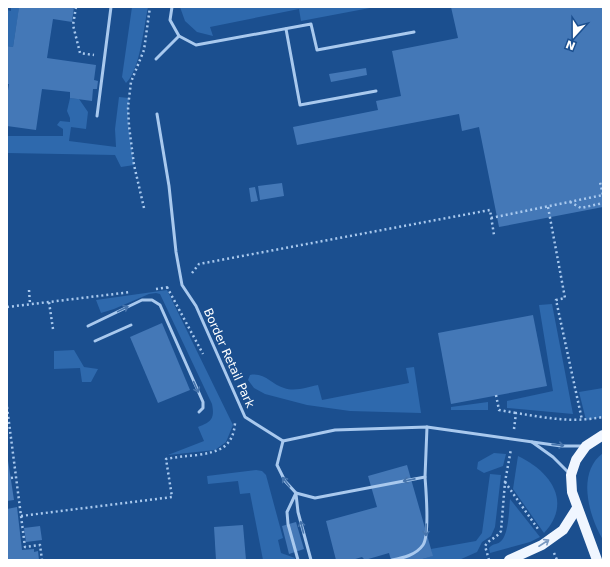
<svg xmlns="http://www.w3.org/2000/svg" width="610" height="567" font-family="'DejaVu Sans',sans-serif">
<rect width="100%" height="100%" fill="#1b4f8f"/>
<g fill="#2e69ad">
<path d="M11,7l8,1 -6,39 -6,-1v-36l4,1z"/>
<path d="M132,7h16c-4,18 -8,64 -22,76l-4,-6z"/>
<path d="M180,7h195l-74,14 -2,-12 -89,18 3,9 -16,-4 -12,-11z"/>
<path d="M119,97l10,1c-3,22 2,45 5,67l-13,2 -6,-12 -108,-2v-19l1,2h55v-7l-6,-4 3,-4 10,1v-4l-3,-7 3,-13 9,1 9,13 -2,17 -15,-2 -2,14 47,6 -1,-18z"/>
<path d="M167,290l66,135 -7,17 -11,8 -47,5 36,-14 -6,-14c13,-5 17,-8 14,-23l-52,-110 -4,-1 -7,1 -35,15 -13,4 -5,-13z"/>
<path d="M552,304l21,110 -66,-6v-7l46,-10 -14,-86z"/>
<path d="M74,350l10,17 14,2 -7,13h-9l-2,-14 -26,1v-18z"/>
<path d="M414,367l7,46 -71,-2 -43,-6 -42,-11 -11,-6 -6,-8 2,-5c15,-3 22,10 34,13 11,4 24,-1 34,-3l4,15 87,-17 -3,-15z"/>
<path d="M603,388v29l-17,3 -7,-28z"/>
<path d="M488,402v8h-37v-3z"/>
<path d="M494,453l12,1 -3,12 -19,7 -7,-4 1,-7z"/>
<path d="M603,453v87c-14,-24 -27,-67 0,-87z"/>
<path d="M518,456c32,15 55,46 26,77l-31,-44z"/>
<path d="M256,470l6,1 4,4 17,63 -5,2 3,13 14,5v2h-32l-13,-67 -10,1 -2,-13 -30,3 -1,-8z"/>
<path d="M490,474l11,1 -6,52 -4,9 -9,6 -5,10 -18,8h-40l13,-4 -1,-7 45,-8 6,-8z"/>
<path d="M510,499l30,38 -10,5 -40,11 -1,-5c4,-5 7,-3 11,-6 9,-6 9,-33 10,-43z"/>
</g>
<g fill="#4478b7">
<path d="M19,7h55l-2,15 -19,-3 -6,39 49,7 -2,15 4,1 -1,8h-4l-1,12 -22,-3v-6l-28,-3 -6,41 -29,-4v-29l2,-13h-2v-38l6,1z"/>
<path d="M451,7h152v200l-104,20 -20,-100 -17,4 -3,-17 -162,31 -4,-18 85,-17 -2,-9 25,-5 -9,-45 66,-13z"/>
<path d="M366,68l1,7 -36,7 -2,-8z"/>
<path d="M282,183l2,13 -24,4 -2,-14z"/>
<path d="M255,187l3,14 -7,1 -2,-14z"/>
<path d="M533,315l14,71 -96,18 -13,-71z"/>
<path d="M162,323l28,67 -32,13 -28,-66z"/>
<path d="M7,454l7,46 -7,1z"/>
<path d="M407,465l26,91 -14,4h-28l-2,-7 -24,7 -3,-3 -10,3h-16l-10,-39 51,-14 -9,-31z"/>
<path d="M17,507l5,43 12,-1v3l4,-1 1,9h-32v-51z"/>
<path d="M296,522l8,27 -15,5 -7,-28z"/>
<path d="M243,525l3,35h-30l-2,-33z"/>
<path d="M40,526l2,14 -16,2 -2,-14z"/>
</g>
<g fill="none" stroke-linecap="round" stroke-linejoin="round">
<g stroke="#a9c9ee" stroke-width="2.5" stroke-dasharray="2 3" stroke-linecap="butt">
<path d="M76,7l-3,18 7,28 14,2"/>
<path d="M570,202l11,6 22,-5"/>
<path d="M548,207l17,91 -9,2 26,120"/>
<path d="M144,208l-10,-43 -5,-39 -1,-19 3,-25 13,-32 6,-43"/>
<path d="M491,218l112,-23 -3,-13"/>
<path d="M192,273l7,-9 291,-54 4,25"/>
<path d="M167,287l36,67"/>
<path d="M156,289l14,-2"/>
<path d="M29,290l1,14"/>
<path d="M7,307l42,-5"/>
<path d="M53,329l-4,-27 82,-10"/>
<path d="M496,395l3,15 17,3"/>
<path d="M7,407l18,140 15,-2 2,15"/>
<path d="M514,429l2,-16c33,5 54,10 87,4"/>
<path d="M11,478l5,-1"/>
<path d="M505,482l33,47"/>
<path d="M21,516l151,-19 -6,-38c10,-2 20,-3 31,-4 21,-3 36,-7 38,-32"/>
<path d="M554,553l3,7"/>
<path d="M489,560l-4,-14c4,-7 12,-8 16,-15l4,-49 6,-33"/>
</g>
<g stroke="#a9c9ee" stroke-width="3">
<path d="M172,7l-2,13 9,16 17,9 115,-21 6,26 97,-18"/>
<path d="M286,29l14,76 76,-14"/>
<path d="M156,59l23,-23"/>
<path d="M157,114l12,72 7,66 6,33 14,21 49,111 38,24 52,-11 92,-3 134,19h23"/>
<path d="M97,116l14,-109"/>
<path d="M88,326l54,-26h10l8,5 43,97v6l-4,4"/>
<path d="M95,341l36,-16"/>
<path d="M283,441l-6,24 8,16 11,12 19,5 110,-21 2,-50"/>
<path d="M532,442l21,15 16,16"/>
<path d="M296,493l-9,19 1,12 10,36"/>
<path d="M296,494l2,18 13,48"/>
<path d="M392,560c11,-2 24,-5 31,-15 7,-10 3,-54 2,-68"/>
</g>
<g stroke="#f0f6ff" stroke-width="10">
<path d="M509,560l33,-15 21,-15 14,-22"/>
<path d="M597,560l-25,-68 -1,-17 5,-15 10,-14 17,-11"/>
</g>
</g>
<defs><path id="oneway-shaft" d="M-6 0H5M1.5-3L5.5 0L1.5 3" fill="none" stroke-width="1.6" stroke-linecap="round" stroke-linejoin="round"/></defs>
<g stroke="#4674ac">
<use href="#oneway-shaft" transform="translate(123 309) rotate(-26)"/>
<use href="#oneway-shaft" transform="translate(196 387) rotate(66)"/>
<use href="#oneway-shaft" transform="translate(558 445) rotate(6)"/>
<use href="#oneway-shaft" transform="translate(409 480) rotate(169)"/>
<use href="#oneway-shaft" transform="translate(286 482) rotate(-127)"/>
<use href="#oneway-shaft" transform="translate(302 527) rotate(-104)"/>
<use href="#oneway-shaft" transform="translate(426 530) rotate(92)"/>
</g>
<use stroke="#7b9ac1" href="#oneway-shaft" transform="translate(544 543) rotate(-33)"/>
<g text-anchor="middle" stroke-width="3" stroke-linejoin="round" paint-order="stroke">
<g font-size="12" fill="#fff" stroke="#1b4f8f">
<text transform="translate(229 358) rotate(66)" y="4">Border Retail Park</text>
</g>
</g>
<rect width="610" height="567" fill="none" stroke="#ffffff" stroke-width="16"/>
<g transform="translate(574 36) rotate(201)" stroke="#1b4f8f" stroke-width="3" paint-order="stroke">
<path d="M0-3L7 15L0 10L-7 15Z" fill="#ffffff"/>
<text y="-6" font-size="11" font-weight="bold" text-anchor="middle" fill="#ffffff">N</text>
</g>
</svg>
